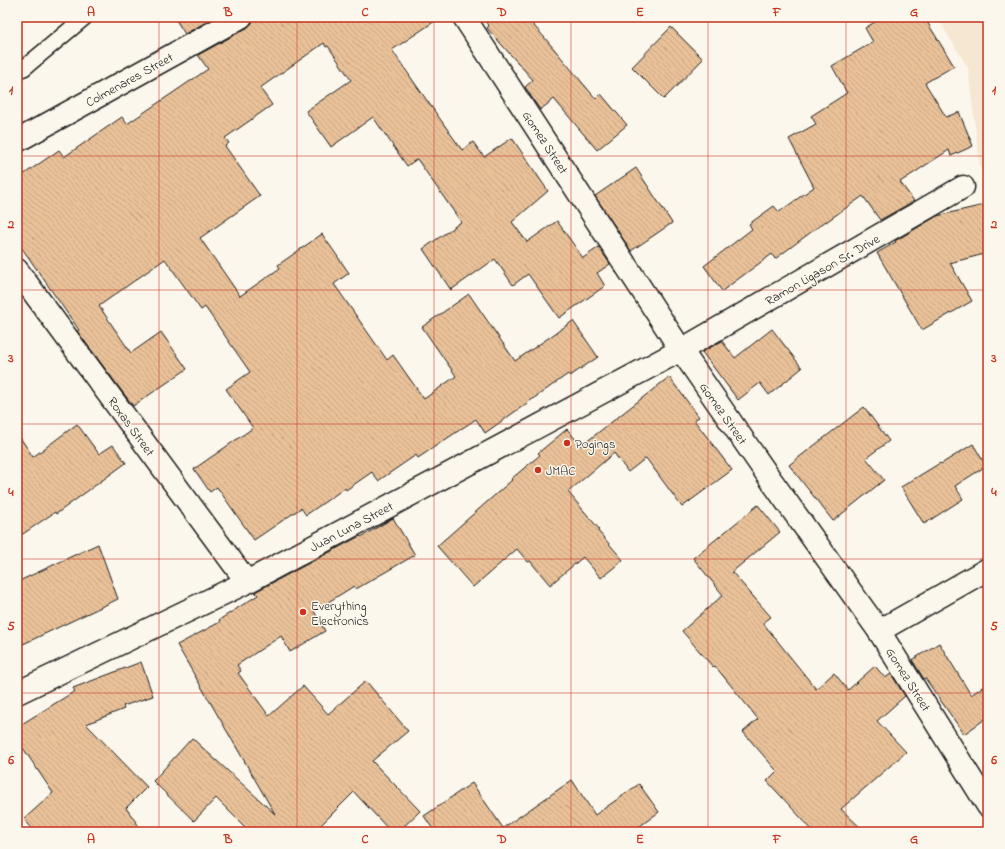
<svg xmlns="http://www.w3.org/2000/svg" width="1005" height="849" font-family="'Indie Flower',sans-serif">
<defs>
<pattern id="building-back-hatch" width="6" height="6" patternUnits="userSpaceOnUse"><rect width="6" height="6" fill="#e9c199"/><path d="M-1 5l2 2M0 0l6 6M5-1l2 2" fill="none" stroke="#c7a583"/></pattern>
</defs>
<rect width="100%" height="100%" fill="#fbf7ec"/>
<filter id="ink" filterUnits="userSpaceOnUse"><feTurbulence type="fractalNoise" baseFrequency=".025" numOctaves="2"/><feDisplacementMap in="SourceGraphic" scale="8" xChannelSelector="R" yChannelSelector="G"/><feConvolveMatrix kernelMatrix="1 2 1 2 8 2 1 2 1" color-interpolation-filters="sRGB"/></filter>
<g filter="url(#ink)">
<path fill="#f6e7d3" d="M937,17h51v157l-8,-8 -12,-98z"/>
<g fill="url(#building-back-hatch)" stroke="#1c1c1c">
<path d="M174,17h41l-30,17z"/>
<path d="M253,17h188l-49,33 24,35 46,65 11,-8 11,15 28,-19 36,53 -36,31 15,20 30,-21 26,37 16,-11 11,17 -13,9 8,13 -46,32 -31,-44 -15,11 -18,-26 -44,31 -28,-41 38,-27 -44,-63 -10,7 -34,-49 -42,30 -25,-36 45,-31 -23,-34 -2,1 -2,-4 -64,45 12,17 -47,33 4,5 -4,3 35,50 -60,42 40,58 40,-28 -2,-3 44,-31 27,39 -15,11 53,76 6,-5 31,44 32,-23 -34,-49 47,-33 46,67 58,-40 25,36 -28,19 -2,-2 -83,59 -9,-14 -58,39 -2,-3 -38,26 -6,-9 -26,18 -1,-2 -39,27 -5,-7 -47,32 -37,-53 -7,5 -16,-23 59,-41 -27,-39 24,-17 -45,-65 -4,3 -36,-51 -66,47 32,47 30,-21 26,37 -54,37 -56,-75 2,-1 -62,-89v-62l42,-29 5,7 58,-40 5,7 81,-55 -10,-14 49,-27 5,-5z"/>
<path d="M481,17h45l18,20 52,62 5,-5 26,31 -30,25 -43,-51 -14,11 -15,-23 8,-7 -46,-52 2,-2z"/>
<path d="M883,17h41l30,49 -29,17 21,34 13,-5 14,34 -22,10 -2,-6 -49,32 14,19 -34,19 -17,-24 -37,26v-1l-51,38 -3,-5 -50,37 -18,-25 48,-37 -3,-5 25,-18 5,6 35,-25 -25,-48 27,-15 -5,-8 36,-23 -15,-27 41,-24 -8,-14z"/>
<path d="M671,27l32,32 -39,40 -32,-32z"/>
<path d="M636,168l36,55 -41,28 -36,-55z"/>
<path d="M988,204v49l-38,10 22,38 -50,29 -45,-77 19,-11 -1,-1 42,-25z"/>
<path d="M772,329l30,39 -33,27 -9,-12 -22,17 -36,-48 20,-11 13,17z"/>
<path d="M669,377l30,40 -5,3 38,50 -50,37 -36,-49 -18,14 -14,-19 -46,39 31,37 -1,2 25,29 -22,18 -18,-21 -33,28 -20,-24 -2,1 -11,-13 -44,38 -36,-41 75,-66 -1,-1 29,-24 -2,-2 29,-24 14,17z"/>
<path d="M864,407l25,34 -23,17 18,22 -51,41 -44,-56z"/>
<path d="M77,424l22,30 14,-9 13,18 -70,51 -1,-2 -38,26v-105l16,24z"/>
<path d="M973,444l13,22 -31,20 8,13 -39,25 -23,-37 39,-24 1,1z"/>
<path d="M758,505l22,27 -48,40 39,45 -8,6 53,66 18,-16 14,17 27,-24 10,12 6,-4 14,22 -28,25 29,31 -65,57 24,23h-51l-47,-51 10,-10 -34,-39 15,-13 -43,-53 -2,1 -31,-36 41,-36 -30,-37z"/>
<path d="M393,518l22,37 -59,34 -2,-3 -40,25 11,20 -35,21 -9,-16 -44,29 4,6 -3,2 31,43 34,-30 25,28 38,-33 42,50 -36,30 48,50 -22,21h-7l-37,-40 -40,40h-64l-34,-34 -22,23 -41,-40 39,-43 83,76 -98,-169 43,-23 -1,-2 39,-25 -3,-3 105,-56 1,1z"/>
<path d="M98,544l20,55 -101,48v-65z"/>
<path d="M939,643l32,52 17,-12v34l-24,17 -39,-56 -1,1 -12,-19z"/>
<path d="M141,662l12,34 -30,10 1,3 -38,15 61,63 -21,21 17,24h-108l-11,-13 29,-26 -36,-54v-12l58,-36 -2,-3z"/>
<path d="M572,780l23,35 44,-31 20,28 -27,20h-197l-11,-16 48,-33 31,45z"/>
</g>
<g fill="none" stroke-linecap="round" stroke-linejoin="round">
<defs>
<path id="service" d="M17,70l7,-2 61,-51"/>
<g id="minor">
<path d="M464,17l217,333 90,130 108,151 109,175"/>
<path d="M17,141l224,-124"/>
<path d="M17,270l230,312"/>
<path d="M879,631l109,-62"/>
<path d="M17,693l230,-111 434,-232 282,-163"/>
</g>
</defs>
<use href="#service" stroke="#1c1c1c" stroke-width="18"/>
<use href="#minor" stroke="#1c1c1c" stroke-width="25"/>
<use href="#service" stroke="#fbf7ec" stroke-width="15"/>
<use href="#minor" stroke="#fbf7ec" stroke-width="22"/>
</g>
</g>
<path fill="none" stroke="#c8321e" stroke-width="1" stroke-opacity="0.55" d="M159,17v815M297,17v815M434,17v815M571,17v815M708,17v815M846,17v815M17,156h971M17,290h971M17,424h971M17,559h971M17,693h971"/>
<g fill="#c8321e" stroke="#fbf7ec" stroke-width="1.5">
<circle cx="567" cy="443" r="4"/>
<circle cx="538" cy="470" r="4"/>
<circle cx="303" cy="612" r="4"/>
</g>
<g text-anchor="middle" stroke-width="3" stroke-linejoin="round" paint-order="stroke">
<g font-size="13" fill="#1c1c1c" stroke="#fbf7ec">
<text transform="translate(129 79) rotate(-29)" y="5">Colmenares Street</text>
<text transform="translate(546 142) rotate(57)" y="5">Gomez Street</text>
<text transform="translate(822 269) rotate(-30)" y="5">Ramon Ligason Sr. Drive</text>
<text transform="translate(724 413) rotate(55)" y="5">Gomez Street</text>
<text transform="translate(132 426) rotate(54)" y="5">Roxas Street</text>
<text transform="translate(351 526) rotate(-28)" y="5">Juan Luna Street</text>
<text transform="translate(909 679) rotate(58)" y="5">Gomez Street</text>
</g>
<g font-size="13" fill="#1c1c1c" stroke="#fbf7ec" text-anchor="start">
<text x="575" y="448">Pogings</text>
<text x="546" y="475">JMAC</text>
<text x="311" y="610">Everything<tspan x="311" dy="15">Electronics</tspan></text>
</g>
</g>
<rect width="1005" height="849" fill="none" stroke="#fbf7ec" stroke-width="44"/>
<rect x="22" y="22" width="961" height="805" fill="none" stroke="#c8321e" stroke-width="1.5"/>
<g font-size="13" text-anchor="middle" font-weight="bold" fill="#c8321e">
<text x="91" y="16">A</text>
<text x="228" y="16">B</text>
<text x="365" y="16">C</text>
<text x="502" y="16">D</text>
<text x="640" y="16">E</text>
<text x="777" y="16">F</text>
<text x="914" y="16">G</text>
<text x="11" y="94">1</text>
<text x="994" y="94">1</text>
<text x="11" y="228">2</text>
<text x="994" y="228">2</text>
<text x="11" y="362">3</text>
<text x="994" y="362">3</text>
<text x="11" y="496">4</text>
<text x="994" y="496">4</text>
<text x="11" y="630">5</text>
<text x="994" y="630">5</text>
<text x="11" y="764">6</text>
<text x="994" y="764">6</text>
<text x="91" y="843">A</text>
<text x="228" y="843">B</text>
<text x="365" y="843">C</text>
<text x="502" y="843">D</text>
<text x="640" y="843">E</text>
<text x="777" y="843">F</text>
<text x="914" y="843">G</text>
</g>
</svg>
